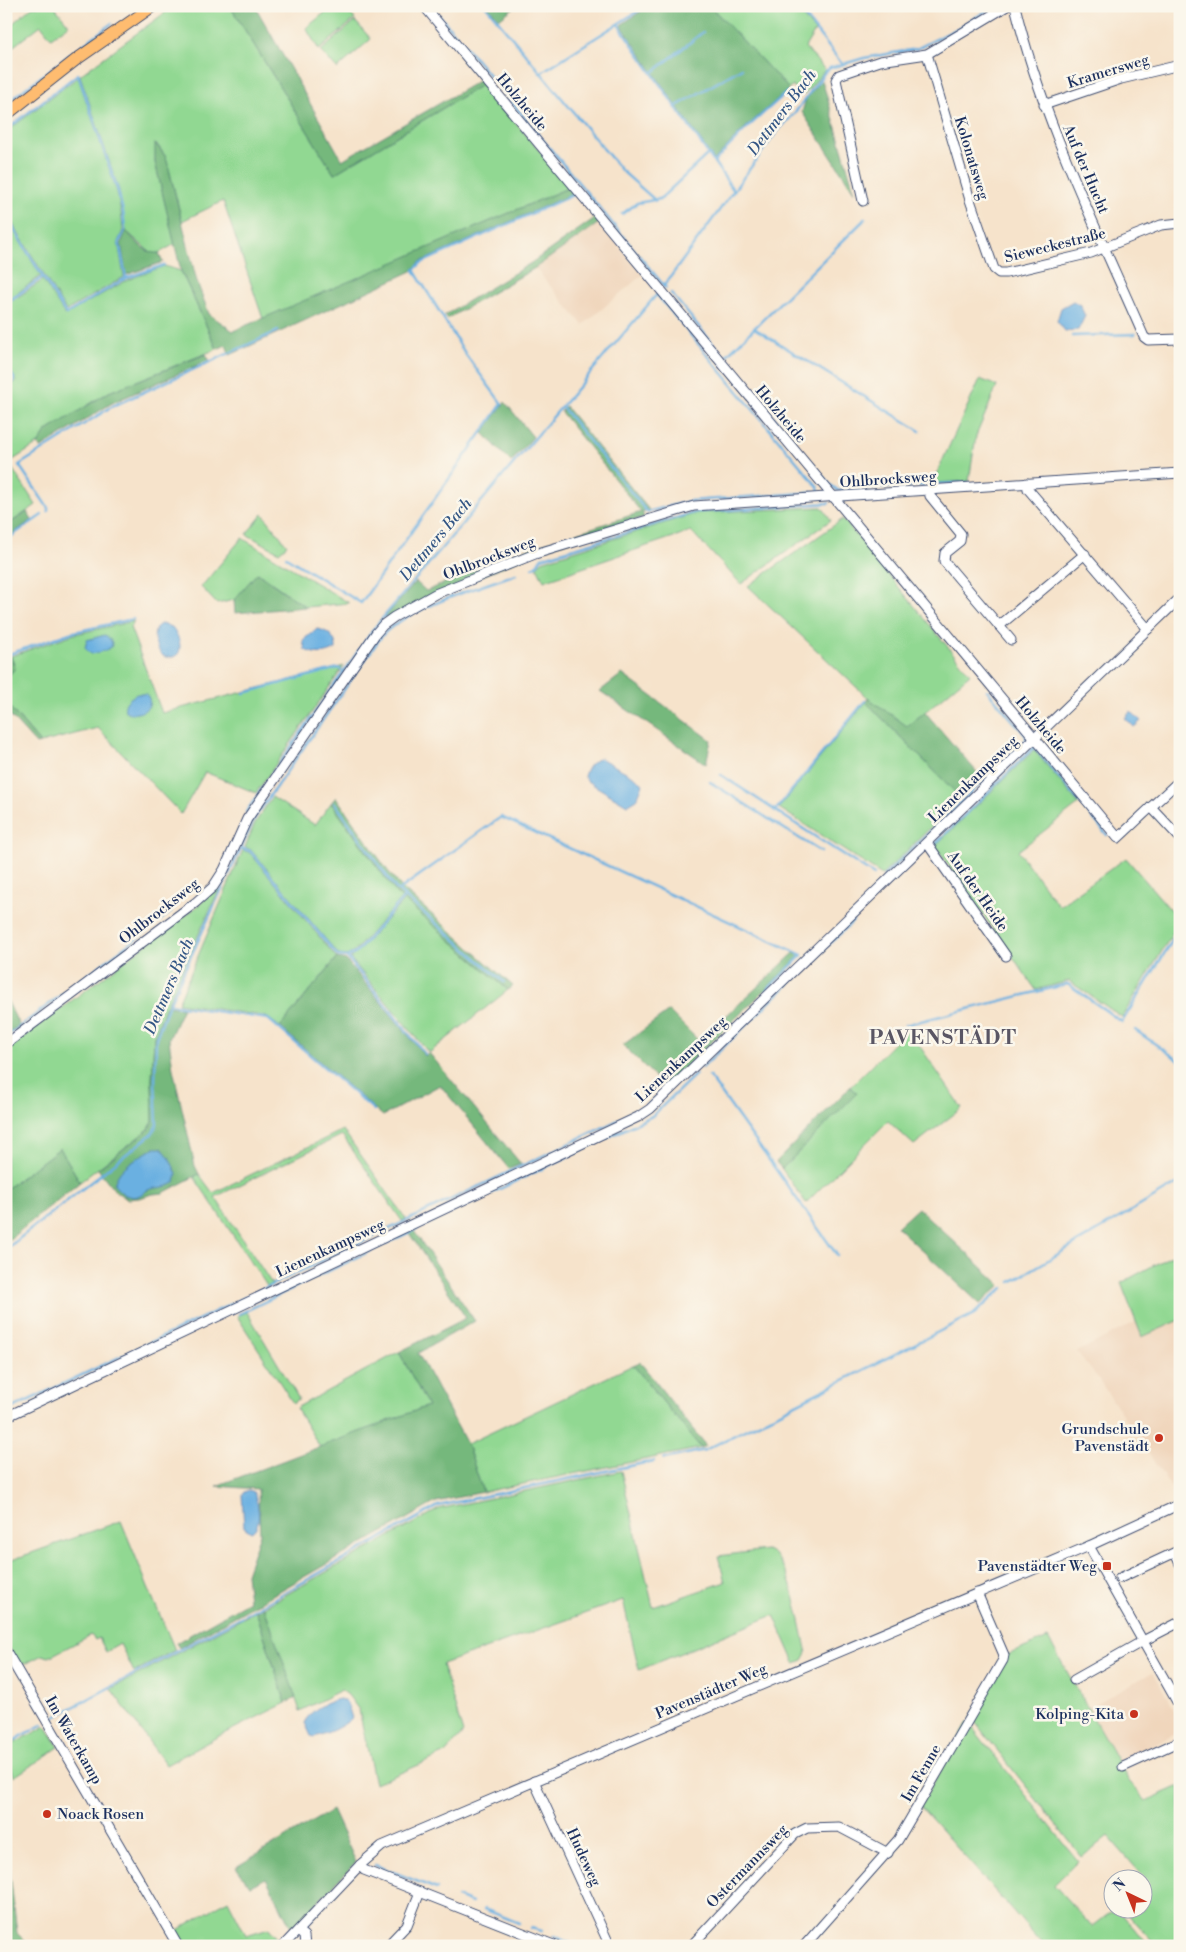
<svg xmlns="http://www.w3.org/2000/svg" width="1186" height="1952" font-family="'Libre Bodoni',serif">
<rect width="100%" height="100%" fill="#fbf7ec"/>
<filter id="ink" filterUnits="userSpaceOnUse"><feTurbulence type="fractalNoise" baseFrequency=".02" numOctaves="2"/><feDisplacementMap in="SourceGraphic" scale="10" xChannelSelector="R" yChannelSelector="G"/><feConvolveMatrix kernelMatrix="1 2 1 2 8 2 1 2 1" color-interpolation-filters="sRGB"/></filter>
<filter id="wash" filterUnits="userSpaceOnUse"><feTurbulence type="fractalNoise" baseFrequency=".0096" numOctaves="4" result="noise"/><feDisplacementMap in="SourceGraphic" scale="20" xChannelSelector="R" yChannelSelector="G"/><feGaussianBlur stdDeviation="1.12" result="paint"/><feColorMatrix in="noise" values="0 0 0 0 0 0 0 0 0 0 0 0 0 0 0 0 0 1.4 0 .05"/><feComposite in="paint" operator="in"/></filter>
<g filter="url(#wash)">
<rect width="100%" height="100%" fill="#f6e3cb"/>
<g fill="#f0d6bc">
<path d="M599,223l43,52 -59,50 -48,-57z"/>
<path d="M1180,1320v179h-1l-82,-122 -20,-25 60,-31 5,16z"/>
<path d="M1153,1672l27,48v12l-62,29 -30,-53z"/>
</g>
<g fill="#91d892" stroke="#568478">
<path d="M33,6h21l15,19 -18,13 -10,-13 -35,27v-23z"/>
<path d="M174,6h56l104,168 149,-90 87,103 -307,132 -40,-118 -41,20 -16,-64 -10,-14 -1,19 20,82 -16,9 -7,1 -26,-23 -7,-41 -39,-115z"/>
<path d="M333,6h10l12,13 -36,31 -13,-22z"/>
<path d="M710,6h84l21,25 -10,16 20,23 -21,25 -11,-9 -4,3z"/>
<path d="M355,21l16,18 -34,30 -16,-18z"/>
<path d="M78,77l39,115 4,20 2,18 -5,12 6,35 -58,34 -60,-98v-81z"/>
<path d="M6,218l35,58 -35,25z"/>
<path d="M164,266l17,5 36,78 -108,43 -62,39 -9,13 -25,16 -7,-17v-51l9,-10v-4l-9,-14v-59l37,-25 22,35 62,-35z"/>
<path d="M980,379l17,7 -21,50 -7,45 -35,2v-4z"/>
<path d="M6,459l30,46 -30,21z"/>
<path d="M822,507l9,13 -90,64 -50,-53 -147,50 -7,-14 5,-6 155,-48z"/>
<path d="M263,514l24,31 -8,7 -33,-18z"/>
<path d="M843,519l127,155 -63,53 -39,-29 -120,-112z"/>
<path d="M242,538l107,65 -43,4 -48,-34 -24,27 -17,4 -16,-17z"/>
<path d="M134,621l-4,6 32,86 182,-47 -88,127 -51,-21 -24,42 -83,-86 -58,15 -34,-40v-24l9,-11 -4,-12 60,-21z"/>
<path d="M866,702l95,96 -79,77 -103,-67z"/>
<path d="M1034,750l45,54 -61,47 41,55 67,-48 54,63 -58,96 -53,-36 -33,9 -101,-144z"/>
<path d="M272,797l43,28 16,-22 66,91 5,4 -47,53 -8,5 -8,-1 -88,-105 -6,-3 10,-24z"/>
<path d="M243,850l7,3 87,105 -57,69 -12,-9 -5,-2 -85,-13z"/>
<path d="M216,888l3,2 -53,116 -12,31 -2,43 1,41 -4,8 -69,53 -20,-34 -54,41v-139l193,-145z"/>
<path d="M404,900l104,90 -79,63 -79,-95 7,-5z"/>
<path d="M908,1029l54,79 -48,37 -26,-24 -82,82 -24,-34 74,-76 -6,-6z"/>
<path d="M343,1130l63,89 -4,2 -60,-86 -127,62 57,87 -5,2 -73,-109 5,-3 14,19z"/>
<path d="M1180,1251v69l-38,17 -21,-54z"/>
<path d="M247,1312l52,87 -6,4 -56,-87z"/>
<path d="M399,1352l29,54 -108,41 -24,-39z"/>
<path d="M633,1365l68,83 -218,44 -16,-48z"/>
<path d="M621,1471l32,136 72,-25 -7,-26 48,-6c25,5 35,80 41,103l-4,7 -8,3 -21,-48 -135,55 -16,-70 -181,64 21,69 -19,21 -69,30 -16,-74 -11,-15 -7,-5 -41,21 -36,-104 175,-98z"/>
<path d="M121,1521l32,78 22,51 -41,22 -14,-28 -14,8 -7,-14 -4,2 -4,-5 -42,22 -7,-2 -15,8 -8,2 -13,-21v-82z"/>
<path d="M256,1611l30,92 -67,33 -53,29 -55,-76z"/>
<path d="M1048,1638l81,143 17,20 34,-15v160h-23l-32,-36h19v-20l6,-6 -42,-48 -26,21 -111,-140 36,-62z"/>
<path d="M968,1722l110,139 -24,24 38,42 19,-15 10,1 28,33h-105l-124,-140z"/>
<path d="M46,1726l13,21 -45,30 -8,-29z"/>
<path d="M228,1900l18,35 23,-7 11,14 -4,4h-94l-8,-14z"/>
<path d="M6,1903l6,43h-6z"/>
</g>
<g fill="#74b87c" stroke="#48746d">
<path d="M230,6h25l87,154 138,-80 3,4 -149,90z"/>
<path d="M488,6h28l-17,13z"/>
<path d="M649,6h61l79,83 -43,38 -32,33 -93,-135z"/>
<path d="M822,80l33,113 -53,-81 4,-13z"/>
<path d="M155,143l11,14 31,125 12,32 24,17 337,-144 4,6 -154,69 -8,9 -182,84 -4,-10 -9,4 -36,-78 -26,-109z"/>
<path d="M595,218l4,5 -64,45 -88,51 -2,-4 86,-52z"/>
<path d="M126,231c9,9 20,24 33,22l4,9 -37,13 -5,-32z"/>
<path d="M206,354l3,6 -97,43 -71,45 -3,-4 9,-13 62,-39z"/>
<path d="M505,402l28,35 -22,25 -28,-29z"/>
<path d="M565,406l84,104 -7,2 2,5 -109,35 -147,67 -3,-2 31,-35 10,9 89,-38 126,-41 -80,-100z"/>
<path d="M27,512l5,8 -26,18v-12z"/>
<path d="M257,573l49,34 -71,6 -1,-13z"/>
<path d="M11,656l4,12 -9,11v-21z"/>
<path d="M622,674l89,66 -5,24 -106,-73z"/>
<path d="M868,698l39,28 18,-14 57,66 -21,20 -95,-96z"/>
<path d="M6,703l34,40 -4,1 -30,-33z"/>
<path d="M336,797l52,74 15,18 110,97 -5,4 -111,-96 -66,-91z"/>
<path d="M794,953l6,3 -135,131 -42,-42 46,-34 30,30z"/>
<path d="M337,958l9,2 79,96 4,-3 92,111 -12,5 -69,-84 -57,31 -103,-89z"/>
<path d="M6,998l13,27 -13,10z"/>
<path d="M166,1006l17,2 -14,31 4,30 22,97 4,8 -36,19 -10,1 -14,4 -11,1 -12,-7 -18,-23 51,-40 4,-8 -1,-41 2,-43z"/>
<path d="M850,1087l7,6 -75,76 -6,-7z"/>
<path d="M60,1148l20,34 -74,60v-53z"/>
<path d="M918,1208l83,77 -21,19 -83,-77z"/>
<path d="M414,1231l61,90 -57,32 49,91 16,48 -47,10 -257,146 -3,-5 73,-42 -3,-27 14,-40 -2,-45 -42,-3 212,-80 -29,-54 67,-34 -57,-85z"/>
<path d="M640,1362l66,84 -5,2 -68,-83z"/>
<path d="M264,1607l32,91 -10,5 -30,-92z"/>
<path d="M332,1810l24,52 -64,67 -26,-51 -16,8 -14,-19z"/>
<path d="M6,1837l11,96 8,8 2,5h-15l-6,-43z"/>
</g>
<g fill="#6ab0e1" stroke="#4270a0">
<path d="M1073,301l7,4 5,11 -7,14 -13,1 -8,-10 4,-13z"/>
<path d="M161,624l11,3c6,7 14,26 1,30 -2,0 -6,0 -8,0 -10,-5 -16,-29 -4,-33z"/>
<path d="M317,629c11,1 20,10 19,20 -10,6 -20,6 -31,1l-2,-10z"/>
<path d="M105,635c18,13 -3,17 -14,19l-6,-6 2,-8z"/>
<path d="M137,694h9c12,14 -9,24 -21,17 -2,-9 5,-13 12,-17z"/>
<path d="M1131,711l10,10 -7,6 -9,-9z"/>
<path d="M600,758l35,19 8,7 -6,15 -10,6 -40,-24 -3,-5c3,-9 7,-14 16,-18z"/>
<path d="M154,1148h8l7,9 8,17 -2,8c-8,7 -17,4 -27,8 -3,1 -7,5 -10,6 -10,3 -19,-4 -24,-12 6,-19 24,-26 40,-36z"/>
<path d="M249,1490l5,2c4,12 9,34 -3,40l-7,-5 -2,-32 2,-3z"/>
<path d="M340,1699c9,3 9,11 12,19 -11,10 -24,15 -38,19l-3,-1 -6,-13c3,-12 23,-22 35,-24z"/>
</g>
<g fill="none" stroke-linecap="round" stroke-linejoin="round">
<g stroke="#6ab0e1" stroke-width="2.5">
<path d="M486,6l135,164 35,31"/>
<path d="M797,6l45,58"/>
<path d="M440,16l226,272"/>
<path d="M618,24l116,167"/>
<path d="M540,73l106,-67"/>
<path d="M652,73l51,-41"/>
<path d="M6,103l106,-80"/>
<path d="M675,107l67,-39"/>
<path d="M6,130l72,-56 40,117 5,21 2,18 -6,12 7,36"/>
<path d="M714,162l33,-34 40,-36"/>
<path d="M622,214l15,-11 23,-4 48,-45"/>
<path d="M6,216l37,61"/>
<path d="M663,287l113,-154 18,-19 31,-42 5,-4 34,-10 52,-9 44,-22 34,-21"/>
<path d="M671,293l158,191 10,7 85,-6"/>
<path d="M6,303l37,-26 23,37 60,-36 38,-13"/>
<path d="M754,328l166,103"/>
<path d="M1072,336l63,-2"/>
<path d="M724,358l141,-139"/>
<path d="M6,367l8,11 -1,4 -7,7"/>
<path d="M562,407l85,105 43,-11 129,-9 -1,-5 -161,-192"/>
<path d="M933,484l34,-1"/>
<path d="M48,511v-3l-29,-43 94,-59 165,-75"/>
<path d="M6,540l36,-25"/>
<path d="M286,557l75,46 141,-199 -36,-49 -52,-85 7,-7 154,-69"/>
<path d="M532,568l4,-2 5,-8 155,-46 133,-9"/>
<path d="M6,655l64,-22 63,-14"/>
<path d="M244,693l94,-25 5,3"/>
<path d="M721,775l153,100"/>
<path d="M710,782l111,70"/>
<path d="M334,802l62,87 108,93"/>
<path d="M775,811l90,-110"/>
<path d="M246,812l129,-185 283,-334"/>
<path d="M933,846l101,-99 73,88"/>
<path d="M241,848l9,3 88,105 9,1 9,-4 49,-57"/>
<path d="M884,876l142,-136v-4l-39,-46"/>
<path d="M399,890l102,-73 301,138 -35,35"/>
<path d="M347,957l78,97"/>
<path d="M169,1004l99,15 106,91"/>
<path d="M905,1025l163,-41 54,38 58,-94"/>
<path d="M1135,1030l45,31"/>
<path d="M6,1037l165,-125"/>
<path d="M702,1068l151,-147"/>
<path d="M709,1076l128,179"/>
<path d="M6,1249l147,-116 4,-9 -2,-44 1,-42 13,-34 86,-187 126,-180c23,-28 99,-50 135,-63"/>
<path d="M1011,1282l169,-100"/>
<path d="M239,1314l413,-198 44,-42"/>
<path d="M6,1411l640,-304 9,-9"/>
<path d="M664,1459l41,-9 269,-136 29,-26"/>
<path d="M51,1719l210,-113 177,-100 216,-45"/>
<path d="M6,1745l37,-21"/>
<path d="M375,1865l62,24"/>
<path d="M457,1897l15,6"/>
<path d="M484,1909l35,14"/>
<path d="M531,1928l11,3"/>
<path d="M554,1936l22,10"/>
<path d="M293,1946l4,-5"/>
</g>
</g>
</g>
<g filter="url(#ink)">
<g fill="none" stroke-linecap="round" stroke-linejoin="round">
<defs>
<g id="minor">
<path d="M424,6l694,832 62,-58"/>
<path d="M1015,6c28,116 82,223 129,331l4,3 32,-1"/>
<path d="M927,54l43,146 24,69 5,4h7l85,-20 70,-28 19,-2"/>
<path d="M1044,105l77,-26 59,-14"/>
<path d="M863,201l-27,-121 3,-5 41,-14 47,-7 80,-48"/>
<path d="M1027,483l1,6 120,140"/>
<path d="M929,490l1,6 31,38 -1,7 -15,12 -1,8 67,79"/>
<path d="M999,626l86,-72"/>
<path d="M1151,807l29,31"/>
<path d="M927,843l79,113"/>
<path d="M6,1044l189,-141 18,-16 11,-17 23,-51 129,-186 7,-8 11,-8 41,-23 100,-40 159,-48 486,-33"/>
<path d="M6,1417l632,-300 12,-8 530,-511"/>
<path d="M1089,1546l91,161"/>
<path d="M1175,1553l5,11"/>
<path d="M1120,1578l60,-28"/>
<path d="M6,1651l172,295"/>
<path d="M1074,1680l69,-39 37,-19"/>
<path d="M1123,1767l57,-26"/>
<path d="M534,1781l76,165"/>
<path d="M360,1865l4,5 192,76"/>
<path d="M298,1931l6,5 1,10"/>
<path d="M283,1946l77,-81 22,-19 707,-300 91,-42"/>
<path d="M387,1946l20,-21 13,-33"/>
<path d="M691,1946l104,-112 12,-6 32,-1 49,26"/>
<path d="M804,1946l94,-106 105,-180 1,-5 -27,-62"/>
</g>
<path id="major" d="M6,115l71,-56 76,-53"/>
</defs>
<use href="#minor" stroke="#3c4a6e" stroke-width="11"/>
<use href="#major" stroke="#3c4a6e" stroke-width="13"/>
<use href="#minor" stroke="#fff" stroke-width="9"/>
<use href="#major" stroke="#febc70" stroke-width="11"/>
</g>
</g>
<g fill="#c8321e" stroke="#fbf7ec" stroke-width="2">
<circle cx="1159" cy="1438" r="5"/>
<rect x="1102" y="1561" width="10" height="10" rx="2.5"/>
<circle cx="1134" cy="1714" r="5"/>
<circle cx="47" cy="1814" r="5"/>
</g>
<g text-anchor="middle" stroke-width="5" stroke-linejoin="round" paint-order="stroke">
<g font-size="15" fill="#1b2f5e" stroke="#fbf7ec">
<text transform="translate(1108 71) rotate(-17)" y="5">Kramersweg</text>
<text transform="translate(522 102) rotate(50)" y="5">Holzheide</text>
<text transform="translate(972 158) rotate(73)" y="5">Kolonatsweg</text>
<text transform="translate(1086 169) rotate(67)" y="5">Auf der Hucht</text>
<text transform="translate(1055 245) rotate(-14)" y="5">Sieweckestraße</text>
<text transform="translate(781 414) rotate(50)" y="5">Holzheide</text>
<text transform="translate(888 479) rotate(-4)" y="5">Ohlbrocksweg</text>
<text transform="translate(489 558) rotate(-21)" y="5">Ohlbrocksweg</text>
<text transform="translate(1041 725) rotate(50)" y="5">Holzheide</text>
<text transform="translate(973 779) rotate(-44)" y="5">Lienenkampsweg</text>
<text transform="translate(978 891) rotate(55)" y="5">Auf der Heide</text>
<text transform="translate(159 911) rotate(-38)" y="5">Ohlbrocksweg</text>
<text transform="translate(681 1059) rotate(-43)" y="5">Lienenkampsweg</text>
<text transform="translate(330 1248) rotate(-25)" y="5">Lienenkampsweg</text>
<text transform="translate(711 1691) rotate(-23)" y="5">Pavenstädter Weg</text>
<text transform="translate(74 1740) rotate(60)" y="5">Im Waterkamp</text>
<text transform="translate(921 1773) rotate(-60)" y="5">Im Fenne</text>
<text transform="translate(584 1857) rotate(65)" y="5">Hudeweg</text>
<text transform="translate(747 1866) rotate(-46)" y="5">Ostermannsweg</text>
</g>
<g font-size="15" fill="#1b2f5e" stroke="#fbf7ec" text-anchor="end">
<text x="1149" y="1434">Grundschule<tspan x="1149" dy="17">Pavenstädt</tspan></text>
<text x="1097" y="1571">Pavenstädter Weg</text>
<text x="1124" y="1719">Kolping-Kita</text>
<text x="57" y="1819" text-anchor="start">Noack Rosen</text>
</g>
<g font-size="16" font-style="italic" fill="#335685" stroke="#fbf7ec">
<text transform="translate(781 112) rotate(-53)" y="6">Dettmers Bach</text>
<text transform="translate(435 539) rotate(-50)" y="6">Dettmers Bach</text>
<text transform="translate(168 986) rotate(-67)" y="6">Dettmers Bach</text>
</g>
<g font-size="20" font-weight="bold" letter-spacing="1" fill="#5a5664" stroke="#fbf7ec">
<text x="943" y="1044">PAVENSTÄDT</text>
</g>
</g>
<rect width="1186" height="1952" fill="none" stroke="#fbf7ec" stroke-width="25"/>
<g transform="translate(1128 1894) rotate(317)"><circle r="24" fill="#fbf7ec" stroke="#a1a7b3"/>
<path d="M0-4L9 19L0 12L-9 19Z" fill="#c8321e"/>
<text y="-8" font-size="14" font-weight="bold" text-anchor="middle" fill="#1b2f5e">N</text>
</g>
</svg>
